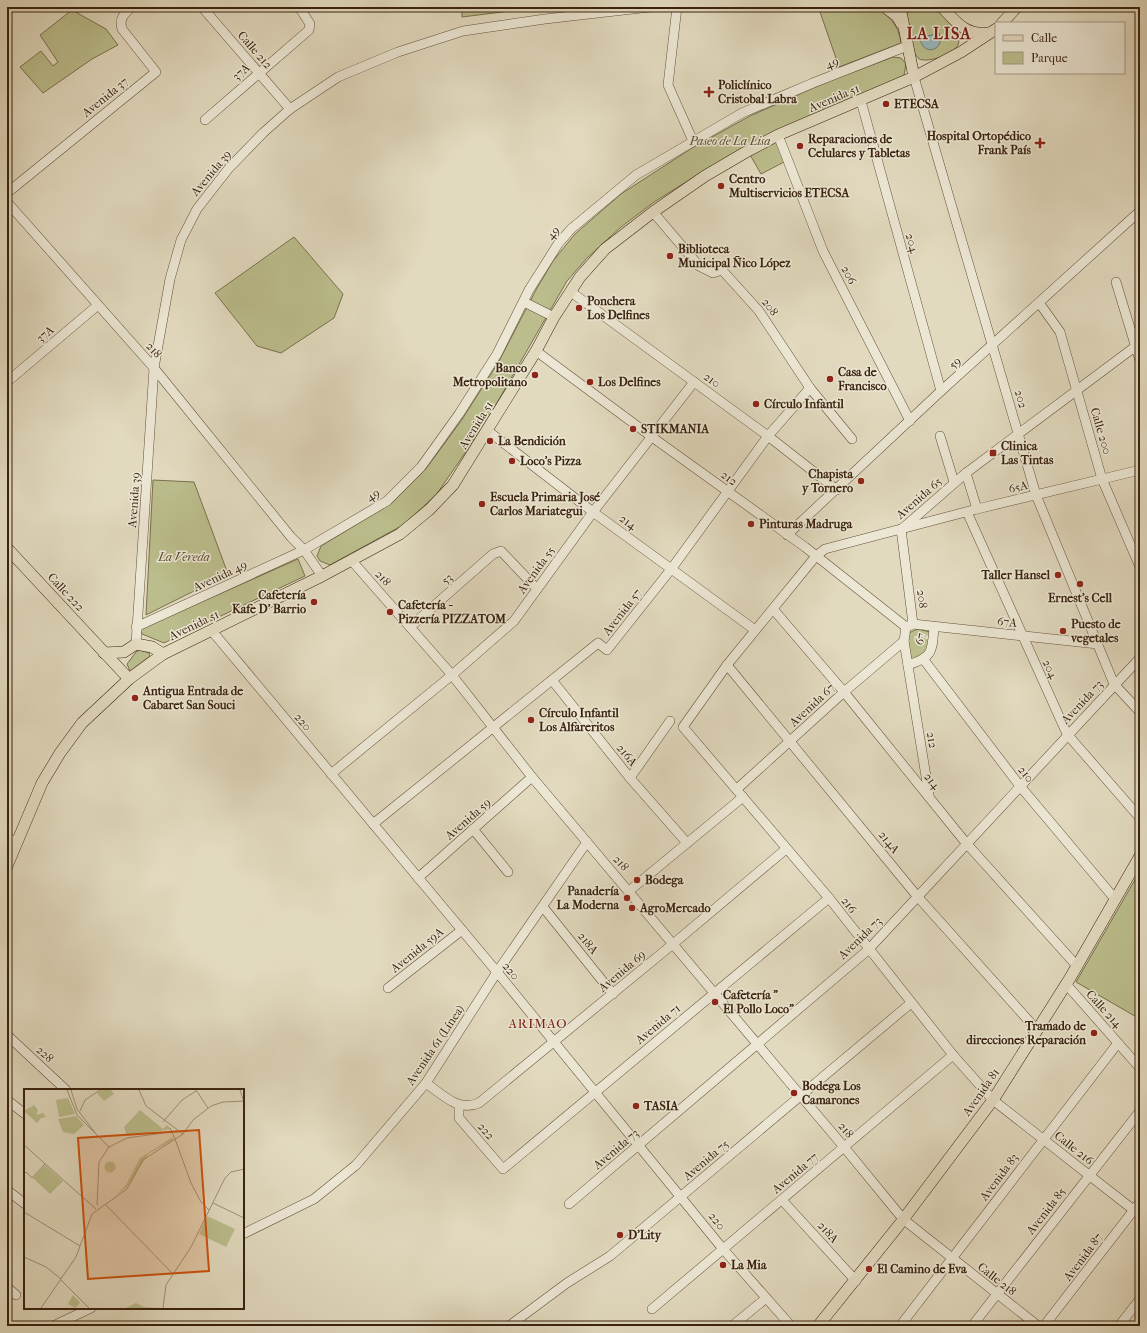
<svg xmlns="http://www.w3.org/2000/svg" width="1147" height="1333" font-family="'IM FELL French Canon',serif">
<rect width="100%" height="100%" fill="#e2dabf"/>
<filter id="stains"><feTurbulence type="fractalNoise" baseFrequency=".005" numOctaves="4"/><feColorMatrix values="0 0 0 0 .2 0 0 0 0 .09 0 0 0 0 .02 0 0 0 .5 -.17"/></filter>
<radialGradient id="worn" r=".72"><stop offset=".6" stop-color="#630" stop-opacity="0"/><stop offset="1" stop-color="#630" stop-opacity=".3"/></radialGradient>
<g fill="#bbbd8c" stroke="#7a704d">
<path d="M462,7h80l-80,10z"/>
<path d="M873,7c16,8 26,18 28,36l-62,24 -20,-58z"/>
<path d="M913,7l21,1 24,19c1,5 2,13 0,18 -5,10 -30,18 -39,14l-5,-6 -8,-38z"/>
<path d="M72,10l34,19 12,16 -26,14 -49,34 -23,-26 21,-16 12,15 5,-4 -18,-27z"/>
<path d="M893,57l8,1 5,6 -2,11 -5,4 -197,93 -48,30 -33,25 -34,31 -20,23 -84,146 -47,68 -33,30 -73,40 -10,-4 -3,-5 4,-10 71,-43 33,-33 36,-49 37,-58 39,-75 16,-27 22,-27 46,-40 71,-46 58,-32 77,-34z"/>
<path d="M777,141l9,20 -25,13 -12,-21z"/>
<path d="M294,237l49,57 -9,24 -53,35 -24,-7 -42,-53z"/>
<path d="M153,480l41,2 34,92 -82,41z"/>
<path d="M298,559l7,17 -141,67 -22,-9 -1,-5z"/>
<path d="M917,629l13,3c0,17 -2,24 -19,28l-4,-26z"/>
<path d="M140,650l9,3 1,3 -20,15 -3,-7 9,-12z"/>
<path d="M1140,871v148l-64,-37z"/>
</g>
<path fill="#98b8bb" stroke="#727c76" d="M939,33c7,18 -17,24 -19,5z"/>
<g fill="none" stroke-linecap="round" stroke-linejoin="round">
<defs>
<g id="minor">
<path d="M202,7l88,102"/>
<path d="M677,7l-9,78 25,56"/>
<path d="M914,77l122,418 78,189 26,28"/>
<path d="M861,101l80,290"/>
<path d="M205,120l104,-90 1,-6 -11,-17"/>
<path d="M778,135l45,116 87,170"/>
<path d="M7,193l149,-121 -34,-43c-3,-11 2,-15 10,-22"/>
<path d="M7,202l147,166 137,169 13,13 18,26"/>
<path d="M653,212l46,54 14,7 9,-3 37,41 51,77 42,51"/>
<path d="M1116,282l24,79"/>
<path d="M571,292l197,144 69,54"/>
<path d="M524,302l30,15"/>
<path d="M1040,304l20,28 42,147 38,88"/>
<path d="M536,351l116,86 153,110 101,80"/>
<path d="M7,382l91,-77"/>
<path d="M488,431l105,81 162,118"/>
<path d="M940,436l14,46"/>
<path d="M1140,470l-163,39 -152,40 -9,7 -89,109 -44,62 146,171 124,157 40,45 147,115"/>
<path d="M966,473l11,36"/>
<path d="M967,512l100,222 73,84"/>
<path d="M903,528l63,-55 174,-130"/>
<path d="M901,529l12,95"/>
<path d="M787,535l154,-144 199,-180"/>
<path d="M352,561l100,114 80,102 312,370 59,72 135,107"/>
<path d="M773,609l71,83 122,151 111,123"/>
<path d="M136,627l168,-77 83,-49 34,-34 38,-53 38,-60 32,-64 29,-46 13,-15 65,-54 106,-62 71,-30 94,-37"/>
<path d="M410,627l83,-73 8,-3 36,38"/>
<path d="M212,631l285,341 226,277 68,77"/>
<path d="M136,644l18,-276 16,-89 11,-39 16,-31 32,-41 34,-35 27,-24 48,-32 60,-25 65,-21 82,-12 105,-12"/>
<path d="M924,660l96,126 95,113"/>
<path d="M727,665l190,231 120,134"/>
<path d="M908,665c25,-8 24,-13 26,-38"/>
<path d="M552,680l78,98 57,65"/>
<path d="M331,774l121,-99 62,-54 79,-109 101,-130"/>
<path d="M630,778l40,-57"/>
<path d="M737,789l107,-97 60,-51"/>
<path d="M929,795l-25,-154 2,-14 7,-3 185,20"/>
<path d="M373,824l225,-181 9,7 65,-82 96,-132 42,-48"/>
<path d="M473,829l35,43"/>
<path d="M7,837l10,6"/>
<path d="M418,878l114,-101"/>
<path d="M629,891l114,-94"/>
<path d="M543,907l70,87"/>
<path d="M1066,984l74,84"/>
<path d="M388,988l74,-58"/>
<path d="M7,1035l59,55"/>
<path d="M426,1083c17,12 32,29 53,20l194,-159 113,-95"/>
<path d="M7,1100l18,14"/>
<path d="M459,1106v12l44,51 326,-271"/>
<path d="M7,1190l18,14"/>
<path d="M782,1200l74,81"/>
<path d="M569,1204l299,-254 272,-292"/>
<path d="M243,1234l71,-35 42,-34 70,-82 71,-111 90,-130"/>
<path d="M7,1287l9,8"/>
<path d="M652,1309l301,-254"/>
<path d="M53,1326l38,-18"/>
<path d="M509,1326l58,-43 43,-27 301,-253"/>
<path d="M732,1326l33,-27"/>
<path d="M900,1326l218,-283"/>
<path d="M972,1326l168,-215"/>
<path d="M1044,1326l96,-124"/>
<path d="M1119,1326l21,-27"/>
</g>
<g id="major">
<path d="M885,7l12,9 4,7"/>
<path d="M900,7l14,70"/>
<path d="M942,7c14,15 24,29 46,26"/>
<path d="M1002,23l15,-16"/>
<path d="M7,548l122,131"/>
<path d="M104,653l20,-1 12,-8 16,3 11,7"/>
<path d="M7,866l35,-83 18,-30 22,-30 47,-44 34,-25 159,-78 78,-42 29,-24 24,-25 83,-134 18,-34 26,-40 25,-28 48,-37 52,-36 41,-24 32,-17 136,-58 47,-25 35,-23"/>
<path d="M818,1326l81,-101 94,-125 77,-122 70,-122"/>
</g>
</defs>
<use href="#minor" stroke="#64513a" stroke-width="10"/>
<use href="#major" stroke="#3a230e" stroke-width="12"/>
<use href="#minor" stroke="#ece7d5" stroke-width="9"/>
<use href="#major" stroke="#e2dabf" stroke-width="11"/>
</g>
<g fill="#8f2418" stroke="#ece7d5" stroke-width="1.5">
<path d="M707 86h4v4h4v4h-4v4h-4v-4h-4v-4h4z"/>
<circle cx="886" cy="104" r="4"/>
<path d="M1038 137h4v4h4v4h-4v4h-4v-4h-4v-4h4z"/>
<circle cx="800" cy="146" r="4"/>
<circle cx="721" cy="186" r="4"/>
<circle cx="670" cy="256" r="4"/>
<circle cx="579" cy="308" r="4"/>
<circle cx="535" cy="375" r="4"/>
<circle cx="830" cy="379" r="4"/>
<circle cx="590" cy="382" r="4"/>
<circle cx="756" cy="404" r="4"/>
<circle cx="633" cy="429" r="4"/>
<circle cx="490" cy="441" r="4"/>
<rect x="989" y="449" width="8" height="8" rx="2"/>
<circle cx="512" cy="461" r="4"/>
<circle cx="861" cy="481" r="4"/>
<circle cx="482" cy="504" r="4"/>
<circle cx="751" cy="524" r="4"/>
<circle cx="1058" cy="575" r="4"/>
<circle cx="1080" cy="584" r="4"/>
<circle cx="314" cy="602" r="4"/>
<circle cx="390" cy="612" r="4"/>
<circle cx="1063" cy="631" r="4"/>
<circle cx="135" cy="698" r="4"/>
<circle cx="531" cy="720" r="4"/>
<circle cx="637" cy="880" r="4"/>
<circle cx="627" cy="898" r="4"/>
<circle cx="632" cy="908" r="4"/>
<circle cx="715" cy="1002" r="4"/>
<circle cx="1094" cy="1033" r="4"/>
<circle cx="794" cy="1093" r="4"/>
<circle cx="636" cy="1106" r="4"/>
<circle cx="620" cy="1235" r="4"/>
<circle cx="723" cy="1265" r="4"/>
<circle cx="869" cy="1269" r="4"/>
</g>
<g text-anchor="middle" stroke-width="3" stroke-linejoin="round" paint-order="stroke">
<g font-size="12" fill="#3a230e" stroke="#ece7d5">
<text transform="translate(255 50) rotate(49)" y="4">Calle 212</text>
<text transform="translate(832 63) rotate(-21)" y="4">49</text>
<text transform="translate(241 72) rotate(-42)" y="4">37A</text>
<text transform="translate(105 97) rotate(-39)" y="4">Avenida 37</text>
<text transform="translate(834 98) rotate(-23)" y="4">Avenida 51</text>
<text transform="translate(211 173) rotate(-50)" y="4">Avenida 39</text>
<text transform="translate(553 233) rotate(-50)" y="4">49</text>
<text transform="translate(912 243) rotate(75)" y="4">204</text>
<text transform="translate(849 275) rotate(63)" y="4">206</text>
<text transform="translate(770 307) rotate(53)" y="4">208</text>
<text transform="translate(45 334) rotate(-40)" y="4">37A</text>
<text transform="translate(154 350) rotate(48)" y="4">218</text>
<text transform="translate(955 363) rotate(-42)" y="4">59</text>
<text transform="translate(712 380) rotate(36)" y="4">210</text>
<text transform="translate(1021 399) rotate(74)" y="4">202</text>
<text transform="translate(476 425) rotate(-58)" y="4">Avenida 51</text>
<text transform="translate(1101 431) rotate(74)" y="4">Calle 200</text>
<text transform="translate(729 478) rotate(36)" y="4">212</text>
<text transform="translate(1018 487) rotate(-13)" y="4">65A</text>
<text transform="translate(373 495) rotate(-33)" y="4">49</text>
<text transform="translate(919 498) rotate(-41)" y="4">Avenida 65</text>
<text transform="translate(134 500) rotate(-86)" y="4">Avenida 39</text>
<text transform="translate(628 522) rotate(36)" y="4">214</text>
<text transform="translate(536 570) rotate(-54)" y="4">Avenida 55</text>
<text transform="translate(220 576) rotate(-25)" y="4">Avenida 49</text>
<text transform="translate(383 578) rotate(49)" y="4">218</text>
<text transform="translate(447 579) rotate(-41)" y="4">53</text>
<text transform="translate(66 592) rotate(47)" y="4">Calle 222</text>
<text transform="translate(922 599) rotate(83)" y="4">208</text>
<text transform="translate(622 612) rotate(-52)" y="4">Avenida 57</text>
<text transform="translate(1007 622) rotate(6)" y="4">67A</text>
<text transform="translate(194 625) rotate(-26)" y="4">Avenida 51</text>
<text transform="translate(920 639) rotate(-79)" y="4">67</text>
<text transform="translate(1050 669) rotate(65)" y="4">204</text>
<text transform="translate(1082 702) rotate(-47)" y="4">Avenida 73</text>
<text transform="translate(812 705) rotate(-43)" y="4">Avenida 67</text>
<text transform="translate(303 722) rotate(50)" y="4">220</text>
<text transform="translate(932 740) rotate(81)" y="4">212</text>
<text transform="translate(627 755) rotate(51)" y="4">216A</text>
<text transform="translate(1026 774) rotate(52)" y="4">210</text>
<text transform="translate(932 781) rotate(51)" y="4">214</text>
<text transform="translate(468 819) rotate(-41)" y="4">Avenida 59</text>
<text transform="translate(889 842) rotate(51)" y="4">214A</text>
<text transform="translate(621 863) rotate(49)" y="4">218</text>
<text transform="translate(849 905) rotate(53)" y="4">216</text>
<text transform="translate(860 938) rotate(-44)" y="4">Avenida 73</text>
<text transform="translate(588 943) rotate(51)" y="4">218A</text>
<text transform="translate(417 950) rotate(-39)" y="4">Avenida 59A</text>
<text transform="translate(511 971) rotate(51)" y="4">220</text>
<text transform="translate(622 971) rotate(-40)" y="4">Avenida 69</text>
<text transform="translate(1104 1009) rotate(48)" y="4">Calle 214</text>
<text transform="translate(658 1024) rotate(-40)" y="4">Avenida 71</text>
<text transform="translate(435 1045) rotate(-56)" y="4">Avenida 61 (Línea)</text>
<text transform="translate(45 1054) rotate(43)" y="4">228</text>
<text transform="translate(981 1092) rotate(-55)" y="4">Avenida 81</text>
<text transform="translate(846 1130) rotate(50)" y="4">218</text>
<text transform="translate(486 1131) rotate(49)" y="4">222</text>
<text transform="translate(1074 1148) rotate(38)" y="4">Calle 216</text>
<text transform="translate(616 1149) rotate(-40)" y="4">Avenida 73</text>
<text transform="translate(706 1160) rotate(-40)" y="4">Avenida 75</text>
<text transform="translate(795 1173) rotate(-40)" y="4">Avenida 77</text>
<text transform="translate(999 1177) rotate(-53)" y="4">Avenida 83</text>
<text transform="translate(1046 1211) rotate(-52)" y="4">Avenida 85</text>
<text transform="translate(717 1221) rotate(52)" y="4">220</text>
<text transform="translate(828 1232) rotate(48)" y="4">218A</text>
<text transform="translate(1083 1257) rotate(-53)" y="4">Avenida 87</text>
<text transform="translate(997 1279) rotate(38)" y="4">Calle 218</text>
</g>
<g font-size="12" font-weight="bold" fill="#3a230e" stroke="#ece7d5" text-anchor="start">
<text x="718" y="89">Policlínico<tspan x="718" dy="14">Cristobal Labra</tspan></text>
<text x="894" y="108">ETECSA</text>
<text x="1031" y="140" text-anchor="end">Hospital Ortopédico<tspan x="1031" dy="14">Frank País</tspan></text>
<text x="808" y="143">Reparaciones de<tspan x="808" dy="14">Celulares y Tabletas</tspan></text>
<text x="729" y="183">Centro<tspan x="729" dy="14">Multiservicios ETECSA</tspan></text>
<text x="678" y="253">Biblioteca<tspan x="678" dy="14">Municipal Ñico López</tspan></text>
<text x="587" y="305">Ponchera<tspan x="587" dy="14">Los Delfines</tspan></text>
<text x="527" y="372" text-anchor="end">Banco<tspan x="527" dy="14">Metropolitano</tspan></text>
<text x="838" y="376">Casa de<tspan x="838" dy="14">Francisco</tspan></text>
<text x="598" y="386">Los Delfines</text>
<text x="764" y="408">Círculo Infantil</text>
<text x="641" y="433">STIKMANIA</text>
<text x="498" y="445">La Bendición</text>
<text x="1001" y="450">Clinica<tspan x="1001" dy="14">Las Tintas</tspan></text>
<text x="520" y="465">Loco's Pizza</text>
<text x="853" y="478" text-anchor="end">Chapista<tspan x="853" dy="14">y Tornero</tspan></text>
<text x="490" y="501">Escuela Primaria José<tspan x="490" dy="14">Carlos Mariategui</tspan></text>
<text x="759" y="528">Pinturas Madruga</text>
<text x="1050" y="579" text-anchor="end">Taller Hansel</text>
<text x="306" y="599" text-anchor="end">Cafetería<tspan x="306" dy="14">Kafe D' Barrio</tspan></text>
<text x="1080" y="602" text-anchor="middle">Ernest's Cell</text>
<text x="398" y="609">Cafetería -<tspan x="398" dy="14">Pizzería PIZZATOM</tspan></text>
<text x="1071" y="628">Puesto de<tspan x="1071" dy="14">vegetales</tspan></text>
<text x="143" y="695">Antigua Entrada de<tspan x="143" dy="14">Cabaret San Souci</tspan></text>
<text x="539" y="717">Círculo Infantil<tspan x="539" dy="14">Los Alfareritos</tspan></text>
<text x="645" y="884">Bodega</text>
<text x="619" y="895" text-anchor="end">Panadería<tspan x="619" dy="14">La Moderna</tspan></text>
<text x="640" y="912">AgroMercado</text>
<text x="723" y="999">Cafetería "<tspan x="723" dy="14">El Pollo Loco"</tspan></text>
<text x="1086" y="1030" text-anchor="end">Tramado de<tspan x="1086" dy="14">direcciones Reparación</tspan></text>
<text x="802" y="1090">Bodega Los<tspan x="802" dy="14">Camarones</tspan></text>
<text x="644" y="1110">TASIA</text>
<text x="628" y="1239">D'Lity</text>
<text x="731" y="1269">La Mia</text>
<text x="877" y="1273">El Camino de Eva</text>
</g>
<g font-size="12" font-style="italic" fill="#5a4a2e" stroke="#ece7d5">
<text x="730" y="145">Paseo de La Lisa</text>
<text x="184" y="561">La Vereda</text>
</g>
<g font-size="13" letter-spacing="1" fill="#7a1f14" stroke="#ece7d5">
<text x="538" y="1028">ARIMAO</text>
</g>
<g font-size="16" font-weight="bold" letter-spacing="1" fill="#7a1f14" stroke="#ece7d5">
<text x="939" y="39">LA LISA</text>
</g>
</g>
<g transform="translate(24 1089)">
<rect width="220" height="220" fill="#e2dabf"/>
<path d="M77,1h10l3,4 -10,7 -7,-8zM44,9l7,16 -16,3 -3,-17zM10,16l4,5 -2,5 7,-2 3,4 -5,1 -4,5 -13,-12zM116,21l23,19 4,-4 4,4 -44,7 -3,-9zM52,27l8,9 -10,9 -11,-2 -5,-13zM149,48v3l-25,14 -21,33 -11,8 10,-10 14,-27zM80.5 78a5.5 5.5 0 1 1 11 0a5.5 5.5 0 1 1-11 0ZM21,76l18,16 -13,13 -17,-16zM183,127l28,13 -9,18 -27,-13zM49,206l7,8 -5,5 -7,-4zM112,214l8,4 18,1h-36z" fill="#bbbd8c"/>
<path fill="none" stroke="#9f9178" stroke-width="1" d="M43,1l10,25 32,32M47,1l6,19 19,25M115,1l7,16 37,28M172,1l12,18M216,1l4,12M56,22l5,-11 15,-10M139,33l19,-22 14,-9M146,39l5,11M151,50l16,44 10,19 8,8M0,56l72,64M0,85l2,-2 6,6 13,-14M189,114l31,15M81,115l68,70M73,116l2,-43 10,-15 18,-9 50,-7M0,123l56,34M0,168l22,10 15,12M37,191l28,28M17,219l35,-51 16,-43 35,-25 16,-29 40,-26 10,-14 18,-14 12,-4 21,-1M139,219l3,-23 25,-38 34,-69 6,-6 13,-3"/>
<path fill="#ce510c" fill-opacity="0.15" stroke="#ce510c" stroke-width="2" d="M175,41l10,141 -121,8 -10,-141z"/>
<rect width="220" height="220" fill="none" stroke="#3a230e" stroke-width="2"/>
</g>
<rect width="1147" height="1333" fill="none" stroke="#e2dabf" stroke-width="24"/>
<rect x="8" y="8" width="1131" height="1317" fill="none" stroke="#3a230e" stroke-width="2"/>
<rect x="12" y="12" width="1123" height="1309" fill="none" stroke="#3a230e"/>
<rect x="995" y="22" width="130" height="52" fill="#ece7d5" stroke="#a59985"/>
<rect x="1003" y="35" width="20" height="6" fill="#e2dabf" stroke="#a59985"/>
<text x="1031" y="42" font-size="12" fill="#3a230e">Calle</text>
<rect x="1003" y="52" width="20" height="12" fill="#bbbd8c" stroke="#a59985"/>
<text x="1031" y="62" font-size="12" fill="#3a230e">Parque</text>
<rect width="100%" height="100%" filter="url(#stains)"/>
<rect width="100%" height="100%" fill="url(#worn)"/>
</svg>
